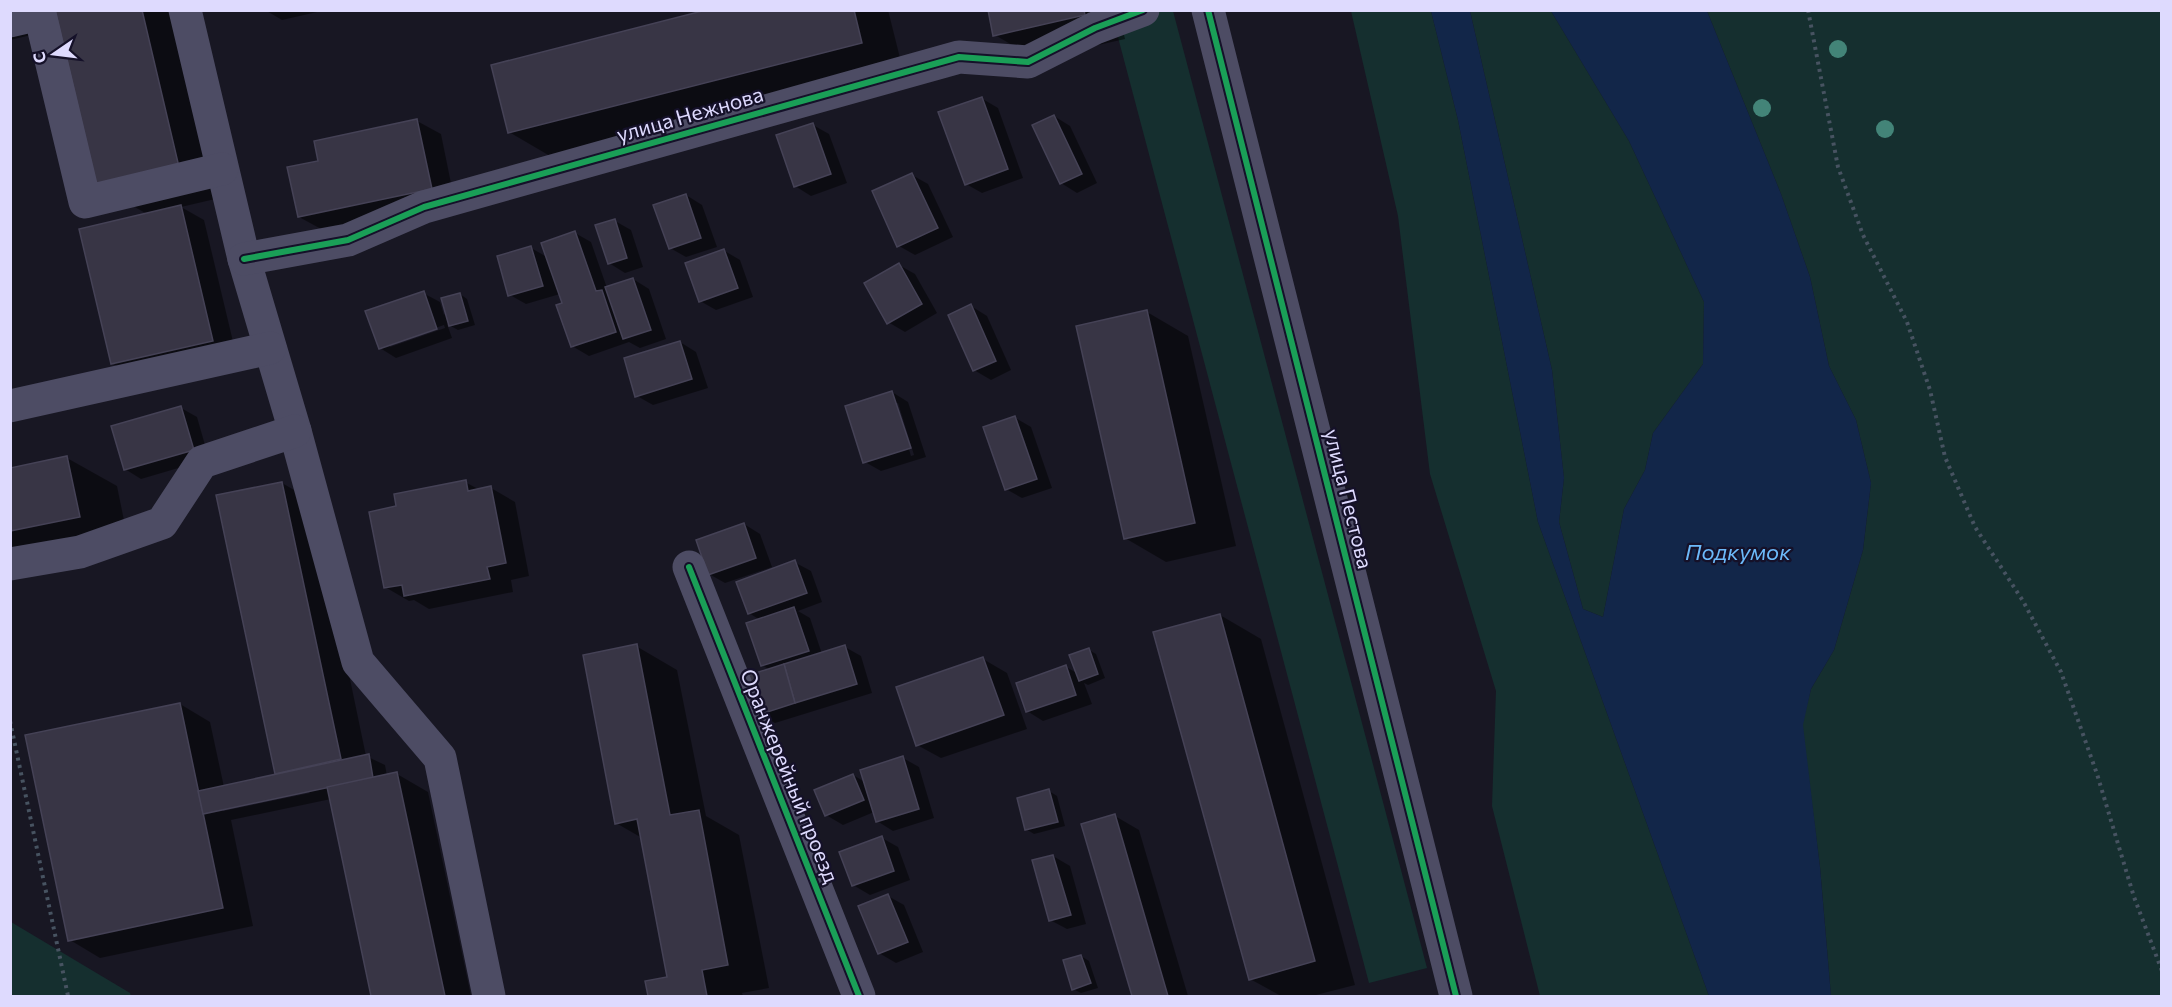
<svg xmlns="http://www.w3.org/2000/svg" width="2172" height="1007" font-family="Commissioner,sans-serif">
<rect width="100%" height="100%" fill="#181723"/>
<g fill="#152f2f">
<path d="M1111,11h62l254,957 -58,15z"/>
<path d="M1351,11h80l27,109 80,402 171,474h-169l-48,-190 4,-115 -66,-217 -32,-258z"/>
<path d="M1470,11h81l78,130 75,161 -1,62 -50,69 -8,37 -21,39 -21,108 -20,-8 -24,-87 5,-44 -12,-108z"/>
<path d="M1707,11h454v985h-330l-11,-129 -18,-142 9,-36 23,-39 29,-100 8,-67 -15,-63 -27,-54 -19,-89 -29,-83z"/>
<path d="M11,922l119,71 1,3h-120z"/>
</g>
<path fill="#122649" d="M1431,11h39l82,359 12,108 -5,44 24,87 20,8 21,-108 21,-39 8,-37 50,-69 1,-62 -75,-161 -78,-130h156l74,183 29,83 19,89 27,54 15,63 -8,67 -29,100 -23,39 -8,36 17,142 11,129h-122l-171,-474 -80,-402z"/>
<g fill="#0007" fill-rule="evenodd">
<path d="M10,10h162l56,186 -47,11 23,13 32,134 -100,23 -24,-14 35,-149 -49,-28 -37,-158 -51,12z"/>
<path d="M265,10h61l-44,10z"/>
<path d="M712,10h176l14,56 -352,90 -41,-24z"/>
<path d="M989,10h129l7,29 -89,20 -41,-24z"/>
<path d="M981,98l17,10 25,70 -41,15 -16,-9z"/>
<path d="M1054,116l16,10 27,57 -20,10 -16,-10z"/>
<path d="M417,121l24,13 14,69 -132,27 -24,-13 21,-55z"/>
<path d="M813,125l16,9 18,49 -36,13 -16,-10z"/>
<path d="M912,175l16,9 25,53 -38,18 -16,-9z"/>
<path d="M686,195l16,10 15,42 -31,10 -16,-9z"/>
<path d="M615,221l16,9 12,37 -18,6 -16,-10z"/>
<path d="M575,233l16,9 16,46 26,-9 16,10 17,50 -26,9 -11,-6 -40,14 -17,-10 -12,-52 -34,10 -16,-9 21,-47 16,9z"/>
<path d="M723,250l17,10 13,37 -37,13 -16,-9z"/>
<path d="M899,265l16,9 22,39 -32,19 -17,-10z"/>
<path d="M423,293l17,9 4,13 16,-21 7,5 8,26 -17,5 -11,-6 5,14 -56,20 -16,-10zM444,325l1,3 -55,19v-3z"/>
<path d="M971,306l16,10 24,54 -20,10 -17,-10z"/>
<path d="M1147,312l41,24 48,210 -70,16 -41,-24z"/>
<path d="M680,342l16,10 12,36 -55,17 -16,-9z"/>
<path d="M892,392l16,10 18,55 -45,14 -16,-9zM895,403h3l16,52 -3,1z"/>
<path d="M181,408l16,9 12,42 -68,20 -16,-10z"/>
<path d="M1014,417l17,10 21,61 -30,10 -16,-9z"/>
<path d="M67,458l50,28 12,59 -119,24v-100z"/>
<path d="M465,482l15,8 11,-2 24,14 14,74 -18,4 2,12 -84,17 -15,-9 -5,1 -24,-14 13,-79z"/>
<path d="M282,483l31,18 53,255 19,9 2,11 10,-2 31,18 43,204h-98l-42,-197 -100,21 22,106 -153,32 -30,-18 110,-236 30,18 14,65 56,-12 -4,-2zM307,790l3,3 -87,18 -1,-3z"/>
<path d="M744,524l16,10 12,33 -47,16 -16,-9z"/>
<path d="M794,562l17,9 11,31 -24,9 12,7 12,36 23,-7 16,9 11,37 -97,30 -16,-9 11,-44 -8,-5 -2,-45 -11,-7z"/>
<path d="M1220,615l41,24 94,346 -43,11h-31l-31,-17z"/>
<path d="M636,646l41,24 29,146 33,19 30,153 -27,5 1,3h-94l-2,-14 22,-4 -27,-140 -26,-15z"/>
<path d="M1089,650l7,4 9,24 -17,7 -4,-2 8,21 -49,17 -16,-10 39,-44 11,6z"/>
<path d="M983,659l24,14 20,56 -86,29 -24,-13z"/>
<path d="M903,758l16,9 15,51 -41,13 -16,-10 -3,-9 -31,13 -17,-10 27,-40 12,7z"/>
<path d="M1049,791l8,5 8,30 -31,8 -8,-5z"/>
<path d="M1115,816l24,14 49,166h-55l-50,-171z"/>
<path d="M882,838l16,9 12,33 -40,15 -17,-10z"/>
<path d="M1053,856l17,10 16,58 -19,5 -17,-9z"/>
<path d="M888,896l16,9 19,47 -27,11 -17,-10z"/>
<path d="M1081,956l8,5 9,27 -17,5 -8,-4z"/>
</g>
<g fill="#383545" stroke="#454256" stroke-width="1.5">
<path d="M55,10h87l37,157 -82,20z"/>
<path d="M706,10h148l8,33 -354,90 -17,-68z"/>
<path d="M988,10h96l1,5 -92,21z"/>
<path d="M982,97l26,72 -43,16 -27,-73z"/>
<path d="M1054,115l28,59 -22,10 -28,-59z"/>
<path d="M417,119l15,70 -134,28 -11,-50 31,-6 -4,-20z"/>
<path d="M813,123l18,51 -37,13 -18,-52z"/>
<path d="M912,173l26,55 -41,19 -25,-56z"/>
<path d="M686,194l15,44 -32,11 -16,-44z"/>
<path d="M181,205l32,136 -102,23 -32,-135z"/>
<path d="M615,219l12,39 -19,6 -13,-39z"/>
<path d="M575,231l21,60 6,-1 14,42 -45,15 -15,-42 6,-2 -21,-60z"/>
<path d="M531,246l12,40 -35,10 -11,-40z"/>
<path d="M724,249l14,39 -39,14 -14,-39z"/>
<path d="M899,263l23,41 -35,20 -23,-41z"/>
<path d="M633,278l18,52 -28,9 -18,-52z"/>
<path d="M424,291l13,38 -58,20 -14,-38z"/>
<path d="M460,293l8,28 -19,5 -8,-28z"/>
<path d="M971,304l25,57 -23,10 -25,-56z"/>
<path d="M1147,310l48,213 -71,16 -48,-213z"/>
<path d="M680,341l12,38 -57,18 -11,-39z"/>
<path d="M892,391l19,57 -48,15 -18,-57z"/>
<path d="M181,406l13,44 -70,20 -13,-44z"/>
<path d="M1015,416l22,63 -32,11 -22,-63z"/>
<path d="M67,456l13,61 -70,14v-63z"/>
<path d="M466,480l2,11 23,-5 15,77 -19,4 3,12 -86,17 -2,-11 -18,3 -15,-76 27,-6 -2,-12z"/>
<path d="M282,482l59,277 -66,15 -59,-279z"/>
<path d="M744,523l12,35 -48,17 -12,-35z"/>
<path d="M795,560l12,33 -59,21 -12,-32z"/>
<path d="M794,607l15,44 -48,15 -15,-43z"/>
<path d="M1220,614l95,347 -66,19 -96,-348z"/>
<path d="M637,644l33,171 29,-5 29,155 -26,5 5,26h-59l-3,-15 22,-4 -30,-158 -22,5 -32,-169z"/>
<path d="M845,645l12,39 -62,19 -11,-39z"/>
<path d="M1089,648l9,26 -19,7 -10,-26z"/>
<path d="M983,657l21,58 -88,31 -20,-59z"/>
<path d="M784,664l11,39 -37,12 -12,-39z"/>
<path d="M1066,665l10,30 -50,17 -10,-29z"/>
<path d="M180,703l43,205 -155,33 -43,-206z"/>
<path d="M369,754l4,24 -170,36 -5,-23z"/>
<path d="M903,756l16,53 -43,13 -16,-52z"/>
<path d="M397,772l48,224h-74l-44,-209z"/>
<path d="M853,774l11,26 -39,16 -11,-26z"/>
<path d="M1049,789l9,33 -33,8 -8,-32z"/>
<path d="M1115,814l53,182h-36l-51,-172z"/>
<path d="M882,836l12,35 -42,15 -13,-34z"/>
<path d="M1053,855l18,60 -22,6 -17,-61z"/>
<path d="M888,894l20,48 -30,12 -20,-48z"/>
<path d="M1081,955l10,28 -19,7 -9,-30z"/>
</g>
<g fill="none" stroke-linecap="round" stroke-linejoin="round">
<g stroke="#475361" stroke-width="4" stroke-dasharray="3 4.5" stroke-linecap="butt">
<path d="M1808,10l30,157 25,68 44,87 23,68 15,67 30,70 48,74 38,71 36,102 37,123 28,74"/>
<path d="M10,721l58,275"/>
</g>
<g stroke="#4d4c64" stroke-width="33">
<path d="M185,10l59,249 51,172 63,231 82,96 49,238"/>
<path d="M1208,10l248,986"/>
<path d="M10,21l30,-7 45,188 137,-33"/>
<path d="M244,259l104,-19 76,-33 535,-150 69,5 67,-34 48,-18"/>
<path d="M10,406l260,-58"/>
<path d="M10,564l70,-12 82,-29 40,-61 93,-31"/>
<path d="M689,567l170,429"/>
</g>
<defs>
<g id="cycleway">
<path d="M1208,10l248,986"/>
<path d="M244,259l104,-19 76,-33 535,-150 69,5 67,-34 48,-18"/>
<path d="M689,567l170,429"/>
</g>
</defs>
<use href="#cycleway" stroke="#151129" stroke-width="10"/>
<use href="#cycleway" stroke="#1a9f57" stroke-width="6"/>
</g>
<g fill="#438478">
<circle cx="1838" cy="49" r="9"/>
<circle cx="1762" cy="108" r="9"/>
<circle cx="1885" cy="129" r="9"/>
</g>
<g text-anchor="middle" stroke-width="4.5" stroke-linejoin="round" paint-order="stroke">
<g font-size="21" fill="#dedafe" stroke="#151129">
<text transform="translate(690 115) rotate(-16)" y="7">улица Нежнова</text>
<text transform="translate(1348 499) rotate(76)" y="7">улица Пестова</text>
<text transform="translate(789 776) rotate(68)" y="7">Оранжерейный проезд</text>
</g>
<g font-size="22" font-style="italic" fill="#6cbafa" stroke="#151129">
<text x="1738" y="560">Подкумок</text>
</g>
</g>
<rect width="2172" height="1007" fill="none" stroke="#dedafe" stroke-width="24"/>
<g transform="translate(54 54) rotate(256)" stroke="#151129" stroke-width="4.5" paint-order="stroke">
<path d="M0-4.5L10 22L0 15L-10 22Z" fill="#dedafe"/>
<text y="-9" font-size="16" font-weight="bold" text-anchor="middle" fill="#dedafe">С</text>
</g>
</svg>
